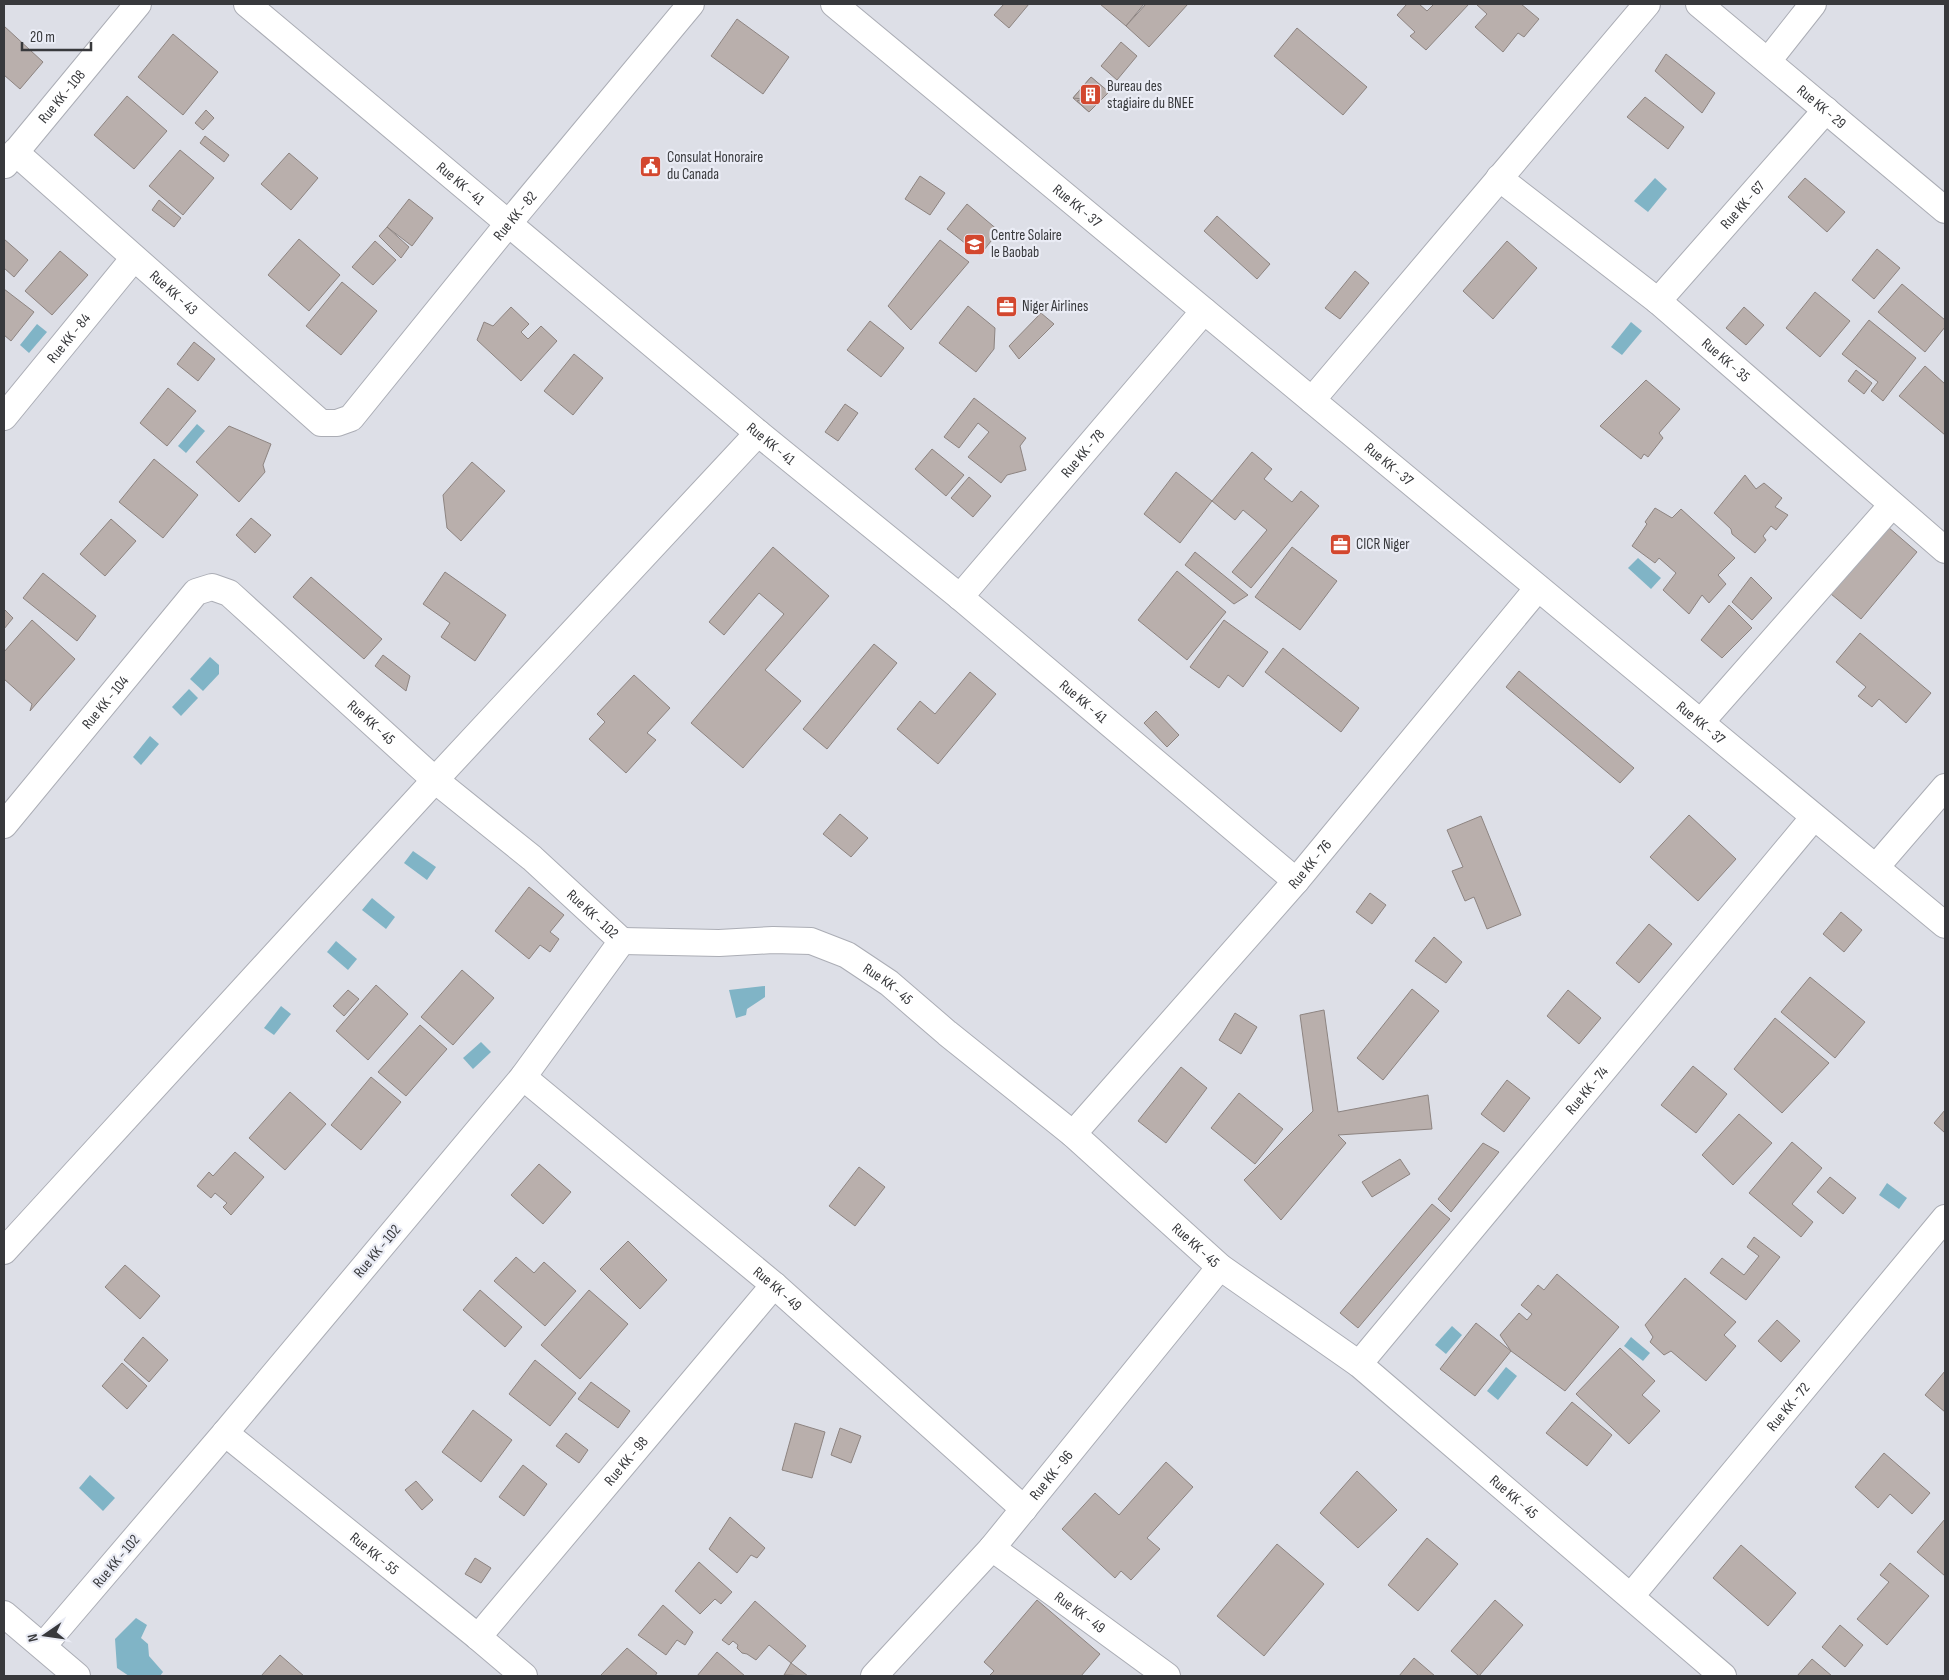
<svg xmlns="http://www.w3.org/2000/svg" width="1949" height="1680" font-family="'Sofia Sans Condensed',sans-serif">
<rect width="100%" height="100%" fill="#dddfe7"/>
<g fill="#80b4c6">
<path d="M1655,178l12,11 -19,23 -14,-11z"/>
<path d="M1631,322l11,9 -20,24 -11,-8z"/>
<path d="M37,324l10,8 -18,21 -9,-8z"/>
<path d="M197,424l8,7 -19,22 -8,-7z"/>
<path d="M1638,558l23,20 -10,11 -23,-21z"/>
<path d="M210,657l9,8v9l-16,17 -13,-12z"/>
<path d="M189,689l9,9 -17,18 -9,-9z"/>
<path d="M150,736l9,8 -18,21 -8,-8z"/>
<path d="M413,851l23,16 -9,13 -23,-17z"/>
<path d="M372,898l23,19 -9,12 -24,-19z"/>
<path d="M336,941l21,18 -9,11 -21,-18z"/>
<path d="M765,986v11l-18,12 -1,6 -10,3 -7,-28z"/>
<path d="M281,1006l10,8 -17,21 -10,-7z"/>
<path d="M481,1042l10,10 -18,17 -10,-11z"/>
<path d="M1887,1183l20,15 -8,11 -20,-14z"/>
<path d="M1452,1326l10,9 -16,19 -11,-9z"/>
<path d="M1631,1337l19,16 -7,8 -19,-15z"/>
<path d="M1506,1367l11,9 -19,24 -11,-9z"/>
<path d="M90,1475l25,23 -12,13 -24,-23z"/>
<path d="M136,1618l11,7 -6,13 7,6 1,12 14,16 -3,4h-31l-12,-8 -2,-29z"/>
</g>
<g fill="#b9afac" stroke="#8d8481">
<path d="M1004,4h25l-20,24 -15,-13z"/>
<path d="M1100,4h44l-18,22z"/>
<path d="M1146,4h42l-39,43 -23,-21z"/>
<path d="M1407,4h12l8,7 7,-7h35l-43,46 -16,-14 5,-4 -18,-17z"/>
<path d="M1476,4h45l18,15 -15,18 -6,-4 -15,19 -28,-25 12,-13z"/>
<path d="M737,19l52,38 -26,37 -52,-38z"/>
<path d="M4,26l39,36 -23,27 -16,-14z"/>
<path d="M1297,28l70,59 -24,28 -69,-59z"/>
<path d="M173,34l45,38 -35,43 -45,-38z"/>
<path d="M1121,42l16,14 -20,24 -16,-14z"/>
<path d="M1666,54l49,39 -13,20 -47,-42z"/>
<path d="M1091,77l16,14 -18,21 -16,-14z"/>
<path d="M1091,77l18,15 -20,20 -12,-11 6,-2 -10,-1z"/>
<path d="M127,96l40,35 -33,38 -40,-34z"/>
<path d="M1645,97l39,30 -16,22 -41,-32z"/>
<path d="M206,110l8,8 -11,12 -8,-7z"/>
<path d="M205,136l24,19 -5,7 -24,-19z"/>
<path d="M180,150l34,28 -31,37 -34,-29z"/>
<path d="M289,153l29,25 -27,32 -30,-26z"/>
<path d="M920,176l25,17 -15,22 -25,-16z"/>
<path d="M1805,178l40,34 -18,20 -39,-35z"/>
<path d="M409,199l24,19 -21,28 -25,-19z"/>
<path d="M159,200l22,18 -7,9 -22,-17z"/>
<path d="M967,204l32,27 -19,24 -33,-26z"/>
<path d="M1217,216l53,48 -13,15 -53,-48z"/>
<path d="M387,227l22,20 -8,11 -22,-22z"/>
<path d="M4,239l24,21 -14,17 -10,-9z"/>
<path d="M299,239l41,36 -31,36 -41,-36z"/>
<path d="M940,240l29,22 -58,68 -23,-24z"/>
<path d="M375,241l21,19 -23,25 -21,-18z"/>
<path d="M1507,241l30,27 -44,51 -30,-28z"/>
<path d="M1877,249l23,19 -26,31 -22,-19z"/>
<path d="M60,251l28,24 -36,40 -27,-24z"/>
<path d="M1355,271l14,12 -29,36 -15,-11z"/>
<path d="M342,282l35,29 -36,44 -35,-29z"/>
<path d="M1902,284l43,36v7l-20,25 -47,-40z"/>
<path d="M4,289l30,23 -23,29 -7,-6z"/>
<path d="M1815,292l35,29 -30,36 -34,-29z"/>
<path d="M968,306l27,22 -1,21 -18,23 -37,-29z"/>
<path d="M511,307l18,17 -8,8 7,7 13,-13 16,15 -36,40 -44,-41 7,-18 9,4z"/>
<path d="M1744,307l20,18 -18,20 -20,-17z"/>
<path d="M1041,313l13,11 -35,35 -10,-13z"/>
<path d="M1869,320l47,38 -33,43 -12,-10 7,-9 -36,-28z"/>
<path d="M870,321l34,27 -23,29 -34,-27z"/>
<path d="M194,342l21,17 -17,22 -21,-17z"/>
<path d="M574,354l29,24 -30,37 -29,-24z"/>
<path d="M1925,366l20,18v51l-46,-39z"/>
<path d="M1856,370l16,13 -8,11 -16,-13z"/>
<path d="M1646,380l34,29 -21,24 4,5 -15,19 -4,-3 -3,5 -41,-33z"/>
<path d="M168,388l28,23 -29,35 -27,-23z"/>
<path d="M974,398l52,40 -6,8 6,24 -19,5 -6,8 -33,-26 21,-25 -11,-9 -19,25 -15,-11z"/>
<path d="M845,404l13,9 -20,28 -13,-9z"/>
<path d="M229,426l42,18 -8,21 2,7 -26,30 -43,-40z"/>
<path d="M932,449l32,26 -18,21 -31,-27z"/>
<path d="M1252,452l20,17 -8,10 28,23 9,-11 18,15 -68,82 -19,-16 35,-42 -24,-20 -8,10 -23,-19z"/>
<path d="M154,459l44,36 -35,43 -44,-36z"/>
<path d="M472,462l33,29 -44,50 -14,-13 -4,-33z"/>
<path d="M1176,472l36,29 -32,42 -36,-29z"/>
<path d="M1745,475l11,14 8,-6 18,15 -7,9 13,8 -12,15 -5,-4 -8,10 3,4 -11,13 -23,-19 -1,-5 -17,-16z"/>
<path d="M969,477l22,19 -18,21 -22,-19z"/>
<path d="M1655,508l17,10 9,-9 54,49 -17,17 8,9 -17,19 -7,-8 -13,19 -26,-24 13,-17 -17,-15 -4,5 -23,-17 15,-22 -2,-2z"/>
<path d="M251,518l20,17 -16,18 -19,-18z"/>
<path d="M111,519l25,22 -31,35 -25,-22z"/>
<path d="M1888,527l29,25 -56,67 -30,-25z"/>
<path d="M773,547l56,49 -64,74 36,31 -58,67 -52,-45 93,-109 -25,-21 -35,42 -15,-13z"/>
<path d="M1292,547l45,34 -37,49 -45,-33z"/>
<path d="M1195,552l53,43 -14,9 -49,-39z"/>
<path d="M1177,571l49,41 -39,48 -49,-40z"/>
<path d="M445,572l61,43 -31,46 -34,-24 9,-14 -27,-19z"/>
<path d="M43,573l53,43 -19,25 -54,-43z"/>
<path d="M311,577l71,62 -18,20 -71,-62z"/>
<path d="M1751,577l21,21 -20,22 -20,-18z"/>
<path d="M1729,605l23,23 -30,30 -21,-18z"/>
<path d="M4,609l9,9 -9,11z"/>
<path d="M32,620l43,39 -45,52 2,-7 -28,-25v-27z"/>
<path d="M1224,620l44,32 -25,35 -15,-12 -9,13 -29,-21z"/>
<path d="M1860,633l71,60 -25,30 -27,-24 -7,8 -14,-11 8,-9 -30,-25z"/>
<path d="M874,644l23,19 -70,86 -24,-20z"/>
<path d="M1283,648l76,60 -18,24 -76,-60z"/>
<path d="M383,655l27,21 -4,15 -31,-25z"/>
<path d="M1519,671l115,97 -14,15 -114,-96z"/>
<path d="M970,672l26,22 -58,70 -41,-35 23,-28 15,13z"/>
<path d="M634,675l36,33 -23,25 9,7 -30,33 -37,-34 16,-17 -8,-8z"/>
<path d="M1156,711l23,24 -12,12 -23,-24z"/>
<path d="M840,814l28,24 -17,19 -28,-23z"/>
<path d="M1689,815l47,44 -38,42 -48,-44z"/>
<path d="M1481,816l40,99 -34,14 -13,-32 -9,4 -13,-30 11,-4 -16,-37z"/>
<path d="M529,887l35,28 -14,17 9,7 -9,13 -10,-7 -11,14 -34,-28z"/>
<path d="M1370,893l16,12 -14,19 -16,-12z"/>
<path d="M1841,912l21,18 -18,22 -21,-18z"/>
<path d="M1649,924l23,20 -33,39 -23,-20z"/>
<path d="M1434,937l28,25 -16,21 -31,-22z"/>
<path d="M462,970l32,28 -41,47 -32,-28z"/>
<path d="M1810,977l55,45 -30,36 -54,-46z"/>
<path d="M376,985l32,29 -40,46 -32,-29z"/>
<path d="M1412,989l27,22 -56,69 -26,-22z"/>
<path d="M348,990l11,9 -15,17 -11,-10z"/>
<path d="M1568,990l33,28 -22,26 -32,-28z"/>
<path d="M1324,1010l14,102 90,-17 4,34 -94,6 8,8 -65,77 -37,-40 69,-69 -13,-96z"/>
<path d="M1235,1013l22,14 -16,27 -22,-14z"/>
<path d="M1775,1018l54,45 -47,50 -48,-44z"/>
<path d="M420,1025l27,24 -41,47 -28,-24z"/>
<path d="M1693,1066l34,28 -31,39 -35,-28z"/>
<path d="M1181,1067l26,21 -41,55 -28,-22z"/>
<path d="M371,1077l30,25 -40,48 -30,-25z"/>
<path d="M1507,1080l23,18 -26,34 -23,-18z"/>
<path d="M290,1092l36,32 -41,46 -36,-32z"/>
<path d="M1239,1093l44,36 -28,35 -44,-36z"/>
<path d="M1945,1110v23l-11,-10z"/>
<path d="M1739,1114l33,29 -39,42 -31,-30z"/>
<path d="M1792,1142l30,26 -30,36 21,18 -12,15 -52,-44z"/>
<path d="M1483,1143l16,9 -48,60 -13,-13z"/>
<path d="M235,1152l29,25 -33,38 -8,-8 4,-4 -12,-10 -4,5 -14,-12 12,-14 4,4z"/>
<path d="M1400,1159l10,15 -38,23 -10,-15z"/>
<path d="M539,1164l32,28 -28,32 -32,-29z"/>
<path d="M859,1167l26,20 -30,39 -26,-20z"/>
<path d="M1830,1177l26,21 -13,16 -26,-22z"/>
<path d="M1432,1204l18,15 -92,109 -18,-15z"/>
<path d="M1754,1237l26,20 -34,43 -36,-27 12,-15 22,17 15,-19 -12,-9z"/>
<path d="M628,1241l39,39 -27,29 -40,-40z"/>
<path d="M516,1257l18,16 10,-11 32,29 -31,35 -51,-45z"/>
<path d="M125,1265l35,31 -20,23 -35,-32z"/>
<path d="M1557,1274l62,53 -54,64 -54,-40 -11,-16 19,-22 8,7 5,-6 -11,-9 17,-20 6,5z"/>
<path d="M1685,1278l51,44 -12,13 12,11 -30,35 -35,-30 -7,4 -14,-13 3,-5 -8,-12z"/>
<path d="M480,1290l42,37 -17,20 -42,-37z"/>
<path d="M589,1290l39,34 -48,55 -39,-34z"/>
<path d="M1777,1320l23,21 -19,21 -23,-21z"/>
<path d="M1476,1323l35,28 -36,45 -35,-27z"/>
<path d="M143,1337l25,23 -19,22 -25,-22z"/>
<path d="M1620,1348l35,33 -13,14 18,16 -31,33 -53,-50z"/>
<path d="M535,1360l41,33 -26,33 -41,-32z"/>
<path d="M122,1363l25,23 -20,23 -25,-23z"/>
<path d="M1945,1371v41l-20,-17z"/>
<path d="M591,1382l39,29 -12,17 -40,-29z"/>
<path d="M1572,1402l40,33 -25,31 -41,-33z"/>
<path d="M473,1410l39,30 -31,42 -39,-30z"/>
<path d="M795,1423l30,9 -13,46 -30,-8z"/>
<path d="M840,1428l21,8 -10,27 -20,-8z"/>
<path d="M566,1433l22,17 -9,13 -23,-17z"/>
<path d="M1884,1453l46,40 -18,21 -22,-20 -12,14 -23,-21z"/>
<path d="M1166,1462l27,25 -46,51 13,11 -29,31 -10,-9 -6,7 -53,-49 33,-36 24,22z"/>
<path d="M523,1465l24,19 -23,32 -25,-19z"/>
<path d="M1357,1471l40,39 -39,38 -38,-35z"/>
<path d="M416,1481l17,19 -11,10 -17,-20z"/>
<path d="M730,1517l35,31 -8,10 -6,-3 -14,18 -28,-24z"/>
<path d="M1945,1519v57l-28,-24z"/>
<path d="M1427,1538l31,26 -40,47 -30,-26z"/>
<path d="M1277,1544l47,40 -60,72 -47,-40z"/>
<path d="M1741,1545l55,48 -28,33 -55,-48z"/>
<path d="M475,1558l16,10 -10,15 -16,-9z"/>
<path d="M699,1562l33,30 -11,12 -6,-5 -15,15 -25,-23z"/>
<path d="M1890,1563l39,33 -42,49 -30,-26 32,-37 -9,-7z"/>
<path d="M1037,1600l63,54 -19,22h-92l5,-5 -10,-9z"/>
<path d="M1495,1600l28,25 -44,51 -28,-25z"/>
<path d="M755,1601l51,45 -15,17 -22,-18 -13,15 -9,-6 -5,-1 -5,-5 1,-3 -5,-4 -4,4 -7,-5z"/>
<path d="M663,1605l30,27 -8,13 -8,-5 -11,15 -28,-20z"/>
<path d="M1840,1625l23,20 -18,22 -23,-20z"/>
<path d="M627,1648l30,25 -2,3h-52l-2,-1z"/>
<path d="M717,1652l28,24h-48z"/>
<path d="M280,1655l24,21h-43z"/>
<path d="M1414,1658l21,18h-36z"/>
<path d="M1812,1659l20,17h-35z"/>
<path d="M791,1663l17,13 -24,-1z"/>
</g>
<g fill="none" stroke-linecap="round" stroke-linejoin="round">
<defs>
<g id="minor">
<path id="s1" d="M247,4l511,429 202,164 336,284"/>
<path id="s2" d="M834,4l1111,921"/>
<path id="s3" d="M1699,4l246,206"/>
<path d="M1768,61l45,-57"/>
<path id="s4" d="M15,152l306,271h16l14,-5 157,-194 183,-220"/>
<path id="s5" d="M5,165l133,-161"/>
<path id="s6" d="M1499,178l159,123 287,249"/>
<path id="s7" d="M1658,301l168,-191"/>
<path d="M1312,400l335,-396"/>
<path id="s8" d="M4,417l130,-159"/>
<path id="s9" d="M960,597l244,-286"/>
<path d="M1701,722l191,-217"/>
<path id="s10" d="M4,825l192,-233 16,-5 17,6 206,187 97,78 90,83 -99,136 -298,356 -182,213"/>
<path d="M1876,867l69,-80"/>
<path id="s11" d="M622,941l97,2 54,-3 38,1 36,14 42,28 58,50 126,101 147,133 139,97 364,312"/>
<path id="s12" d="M523,1077l251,208 250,224"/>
<path id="s13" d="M1073,1134l223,-253 242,-293"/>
<path d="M4,1251l431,-471 323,-347"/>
<path id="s14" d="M1359,1364l455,-547"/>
<path id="s15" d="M225,1433l253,204 46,39"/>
<path id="s16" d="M992,1548l175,128"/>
<path id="s17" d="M1631,1596l314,-378"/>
<path d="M4,1614l73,62"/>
<path id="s18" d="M478,1637l296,-352"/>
<path id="s19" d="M874,1676l118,-128 228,-281"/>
</g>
</defs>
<use href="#minor" stroke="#abadb5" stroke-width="28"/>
<use href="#minor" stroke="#fff" stroke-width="26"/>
</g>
<defs>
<symbol id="building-square" viewBox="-11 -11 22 22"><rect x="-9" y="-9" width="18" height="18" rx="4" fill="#d3472e" stroke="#eaecf5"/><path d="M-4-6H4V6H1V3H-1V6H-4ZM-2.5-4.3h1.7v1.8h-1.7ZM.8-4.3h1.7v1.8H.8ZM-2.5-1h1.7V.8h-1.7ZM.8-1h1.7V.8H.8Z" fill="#fff"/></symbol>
<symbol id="civic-square" viewBox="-11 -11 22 22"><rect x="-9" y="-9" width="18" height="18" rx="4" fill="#d3472e" stroke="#eaecf5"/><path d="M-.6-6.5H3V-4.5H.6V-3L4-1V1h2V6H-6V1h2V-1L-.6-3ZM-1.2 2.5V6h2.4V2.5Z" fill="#fff"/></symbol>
<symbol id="school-square" viewBox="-11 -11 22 22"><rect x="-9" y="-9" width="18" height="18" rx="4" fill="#d3472e" stroke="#eaecf5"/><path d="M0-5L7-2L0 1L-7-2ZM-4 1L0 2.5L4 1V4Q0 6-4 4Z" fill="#fff"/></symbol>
<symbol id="office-square" viewBox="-11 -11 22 22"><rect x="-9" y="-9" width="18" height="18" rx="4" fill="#d3472e" stroke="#eaecf5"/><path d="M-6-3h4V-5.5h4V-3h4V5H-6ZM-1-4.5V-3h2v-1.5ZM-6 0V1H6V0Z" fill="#fff"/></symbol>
</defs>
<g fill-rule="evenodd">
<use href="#building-square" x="1078" y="82" width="25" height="25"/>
<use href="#civic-square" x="638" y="154" width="25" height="25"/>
<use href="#school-square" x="962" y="232" width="25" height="25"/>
<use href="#office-square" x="994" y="294" width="25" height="25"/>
<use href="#office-square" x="1328" y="532" width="25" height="25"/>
</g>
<g text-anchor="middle" stroke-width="4.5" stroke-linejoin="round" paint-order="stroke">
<g font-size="15" fill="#38393c" stroke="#eaecf5" text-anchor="start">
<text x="1107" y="91">Bureau des<tspan x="1107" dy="17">stagiaire du BNEE</tspan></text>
<text x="667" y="162">Consulat Honoraire<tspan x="667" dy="17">du Canada</tspan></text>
<text x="991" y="240">Centre Solaire<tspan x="991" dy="17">le Baobab</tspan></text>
<text x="1022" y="311">Niger Airlines</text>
<text x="1356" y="549">CICR Niger</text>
</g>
<g font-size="15" fill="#38393c" stroke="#eaecf5">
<text dy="5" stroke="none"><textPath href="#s5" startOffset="89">Rue KK - 108</textPath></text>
<text dy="5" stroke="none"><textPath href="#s3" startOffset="160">Rue KK - 29</textPath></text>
<text dy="5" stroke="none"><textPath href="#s1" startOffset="279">Rue KK - 41</textPath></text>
<text dy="5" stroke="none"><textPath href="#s2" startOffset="316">Rue KK - 37</textPath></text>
<text dy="5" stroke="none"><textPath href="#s7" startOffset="128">Rue KK - 67</textPath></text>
<text dy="5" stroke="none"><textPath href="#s4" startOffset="700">Rue KK - 82</textPath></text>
<text dy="5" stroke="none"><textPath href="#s4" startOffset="212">Rue KK - 43</textPath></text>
<text dy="5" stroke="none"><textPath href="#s8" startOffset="102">Rue KK - 84</textPath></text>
<text dy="5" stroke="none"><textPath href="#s6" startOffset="291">Rue KK - 35</textPath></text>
<text dy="5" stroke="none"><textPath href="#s1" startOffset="684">Rue KK - 41</textPath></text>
<text dy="5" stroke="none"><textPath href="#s9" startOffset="189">Rue KK - 78</textPath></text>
<text dy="5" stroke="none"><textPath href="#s2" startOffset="721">Rue KK - 37</textPath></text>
<text dy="5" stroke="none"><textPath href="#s1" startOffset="1089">Rue KK - 41</textPath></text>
<text dy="5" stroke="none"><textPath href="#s10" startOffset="159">Rue KK - 104</textPath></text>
<text dy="5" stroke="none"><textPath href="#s10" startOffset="529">Rue KK - 45</textPath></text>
<text dy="5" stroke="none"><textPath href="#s2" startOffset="1126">Rue KK - 37</textPath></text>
<text dy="5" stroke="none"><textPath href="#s13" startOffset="359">Rue KK - 76</textPath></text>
<text dy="5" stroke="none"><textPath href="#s10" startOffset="822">Rue KK - 102</textPath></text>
<text dy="5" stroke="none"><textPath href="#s11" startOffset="278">Rue KK - 45</textPath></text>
<text dy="5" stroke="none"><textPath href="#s14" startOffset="356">Rue KK - 74</textPath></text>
<text dy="5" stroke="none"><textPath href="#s11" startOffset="682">Rue KK - 45</textPath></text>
<text transform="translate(377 1251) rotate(-50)" y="5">Rue KK - 102</text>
<text dy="5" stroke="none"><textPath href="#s12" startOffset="331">Rue KK - 49</textPath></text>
<text dy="5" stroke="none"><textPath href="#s17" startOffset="246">Rue KK - 72</textPath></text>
<text dy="5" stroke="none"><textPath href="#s18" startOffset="230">Rue KK - 98</textPath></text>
<text dy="5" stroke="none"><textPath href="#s19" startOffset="268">Rue KK - 96</textPath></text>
<text dy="5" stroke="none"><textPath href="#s11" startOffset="1088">Rue KK - 45</textPath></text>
<text dy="5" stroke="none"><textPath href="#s15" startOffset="192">Rue KK - 55</textPath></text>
<text transform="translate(116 1561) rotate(-50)" y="5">Rue KK - 102</text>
<text dy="5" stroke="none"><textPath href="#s16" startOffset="109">Rue KK - 49</textPath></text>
</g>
</g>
<rect width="1949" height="1680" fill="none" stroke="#38393c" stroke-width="10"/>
<g transform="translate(45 1635) rotate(257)" stroke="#eaecf5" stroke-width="4" paint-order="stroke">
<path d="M0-4L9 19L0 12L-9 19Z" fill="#38393c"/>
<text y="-8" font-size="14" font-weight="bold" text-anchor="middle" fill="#38393c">N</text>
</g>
<path d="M22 42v8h69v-8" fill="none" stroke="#38393c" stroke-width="2.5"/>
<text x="30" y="42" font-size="15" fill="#38393c" stroke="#eaecf5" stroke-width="4" paint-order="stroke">20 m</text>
</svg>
